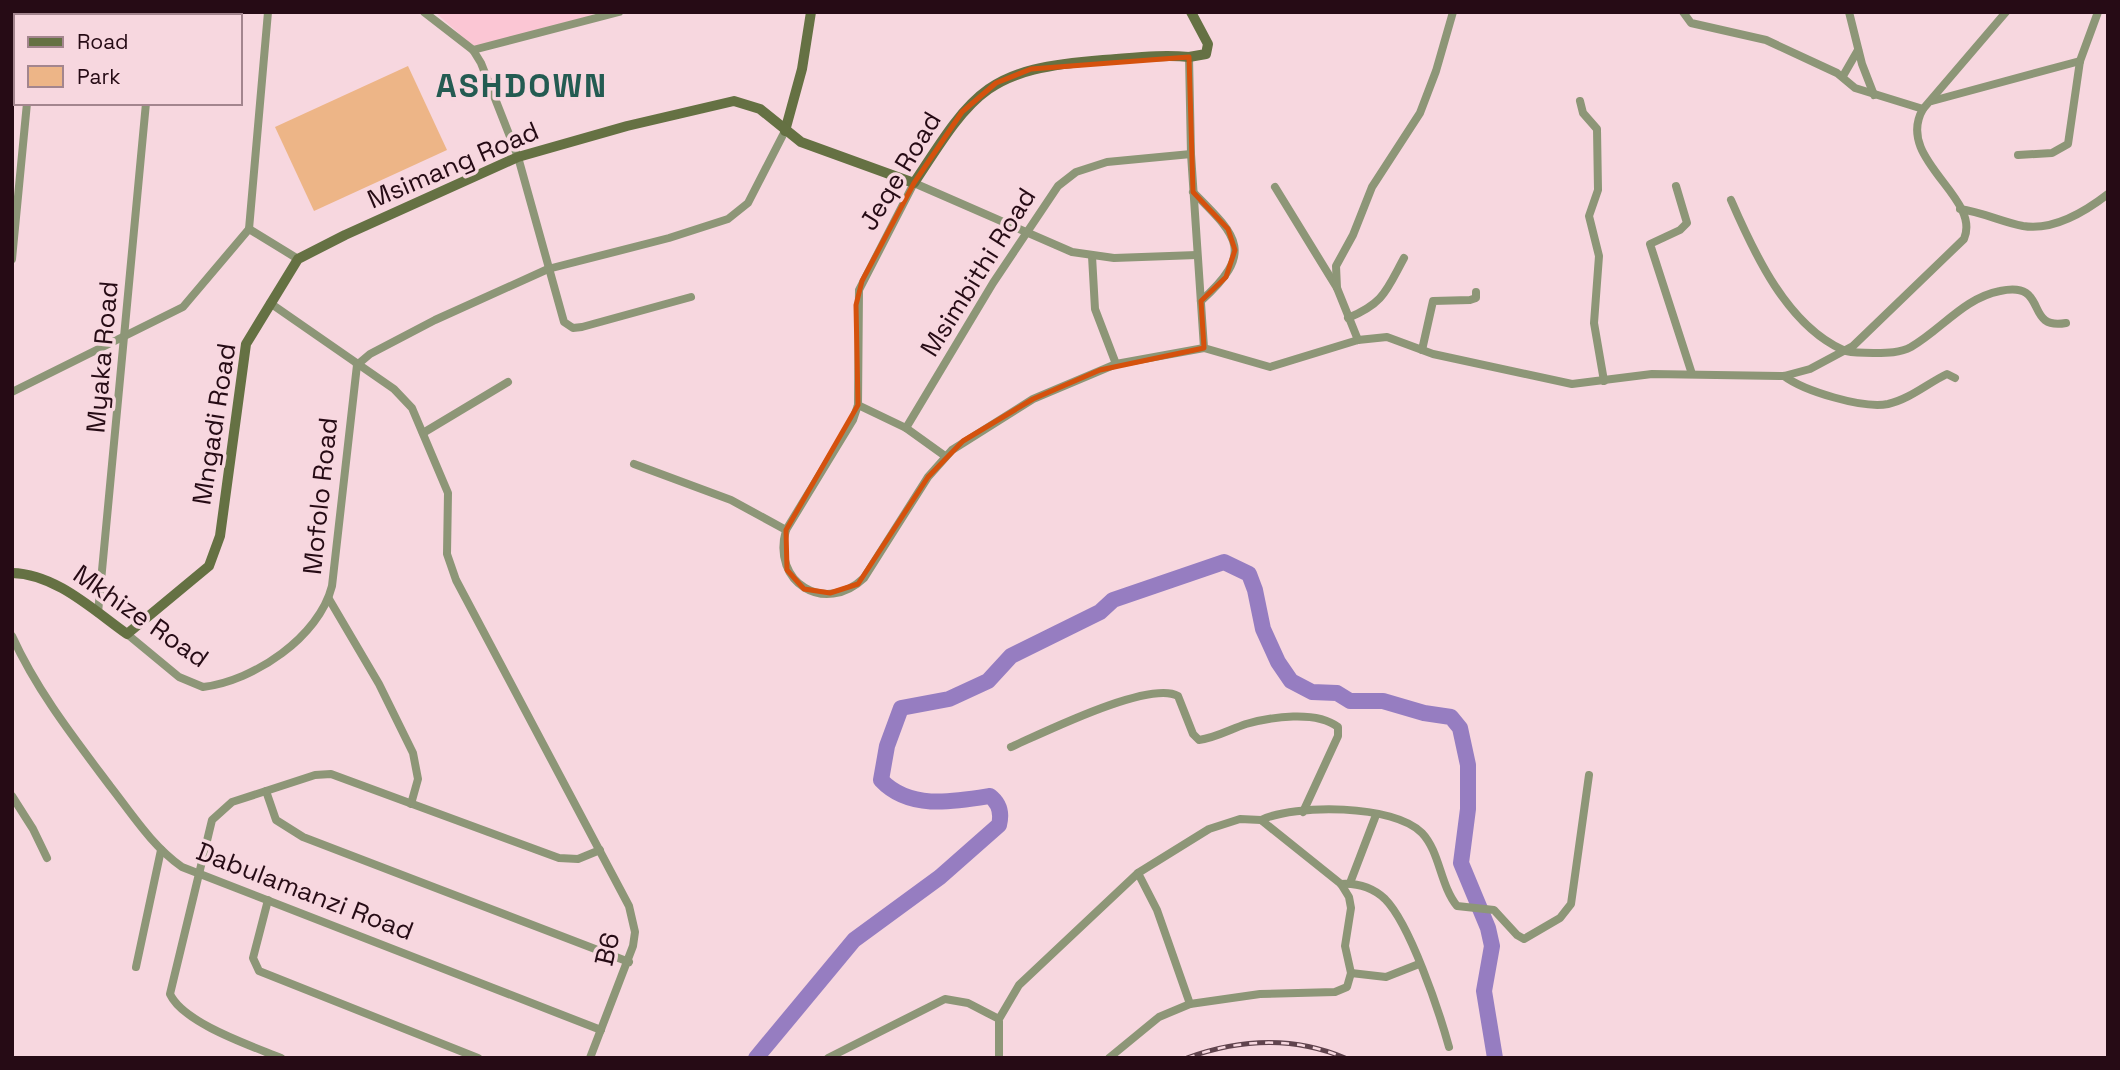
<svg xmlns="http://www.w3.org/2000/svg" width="2120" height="1070" font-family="'Space Grotesk',sans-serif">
<rect width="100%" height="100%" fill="#f7d7df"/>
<path fill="#fbc6d4" d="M435,12h158v3l-119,32z"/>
<path fill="#edb587" d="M408,66l39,84 -133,61 -39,-84z"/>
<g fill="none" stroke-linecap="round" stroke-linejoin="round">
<path stroke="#967dc1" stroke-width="16" d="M756,1058l98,-118 86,-63 59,-52c3,-12 0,-22 -9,-29 -37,6 -81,14 -109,-16l6,-34 14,-38 48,-9 39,-18 23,-25 89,-44 13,-12 111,-38 25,12 6,16 8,39 15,33 13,19 21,11 25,1 13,8h33l41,12 27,4 9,11 8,37v44l-7,54 27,65 4,18 -8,45 11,67"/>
<g stroke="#8d9677" stroke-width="8">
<path d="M424,12l49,38 8,13 37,94 46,165 9,6 9,-1 109,-30"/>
<path d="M1683,12l8,11 75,17 71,33 18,15 68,21"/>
<path d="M1849,12l13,52 12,31"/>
<path d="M39,16v-4"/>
<path d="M154,16v-4"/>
<path d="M196,16l8,-4"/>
<path d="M473,50l146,-38"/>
<path d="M1189,57l2,97 13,194"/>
<path d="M1843,76l15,-26"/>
<path d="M1580,101l3,12 14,16 1,61 -9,26 10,40 -5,67 10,58"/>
<path d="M1932,101l148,-40"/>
<path d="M2018,155l34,-2 16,-9 12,-83 18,-49"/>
<path d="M1676,186l11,37 -7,7 -30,14 42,130"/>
<path d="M1275,187l62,101"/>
<path d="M1193,192c45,45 62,60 8,109"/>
<path d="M1731,200c23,53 56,125 112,150 9,4 23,2 32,3 12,0 25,0 36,-6 31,-18 53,-49 89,-56 50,-11 23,40 66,32"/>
<path d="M1960,209c22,3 42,13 63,17 30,5 63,-15 85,-32"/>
<path d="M249,229l19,-217"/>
<path d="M249,229l49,30"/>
<path d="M1092,256l3,53 21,55"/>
<path d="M12,259l15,-156"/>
<path d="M270,303l124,86 18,19 36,85 -1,61 9,26 173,326 6,26 -2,14 -43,112"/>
<path d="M1348,318c36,-15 38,-27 56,-60"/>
<path d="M1358,340l-21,-52 -1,-22 17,-31 19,-48 48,-74 16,-42 17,-59"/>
<path d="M1422,350l11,-49 37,-1 6,-2v-6"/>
<path d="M357,365l13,-11 65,-34 113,-51 121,-31 59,-19 20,-16 37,-72"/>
<path d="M1784,376c20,15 79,33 104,28 22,-5 40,-21 59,-30l8,4"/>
<path d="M12,392l171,-85 66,-78"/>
<path d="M858,405l48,23 39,28"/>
<path d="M906,428l87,-145 65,-97 18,-14 31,-10 84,-8"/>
<path d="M423,433l85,-51"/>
<path d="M634,464l97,36 55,30c-15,53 39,85 78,48l64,-101 24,-27 81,-51 83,-35 88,-16 66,19 88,-27 29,-3 46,17 139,30 80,-10 132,2 26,-7 43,-23 111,-107c18,-42 -70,-80 -41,-130l83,-97"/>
<path d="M786,530l67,-110 5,-15 1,-115 55,-107 158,69 42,6 83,-3"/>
<path d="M329,599l50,85 34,69 5,26 -7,25"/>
<path d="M98,613l48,-510"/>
<path d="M127,634l52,43 24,10c51,-6 116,-50 129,-101l25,-221"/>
<path d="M12,636c25,55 62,102 98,150 22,28 42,60 72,81l419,163"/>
<path d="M1011,747c32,-14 138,-67 167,-51l15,38 6,6c16,-2 32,-11 47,-16 25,-7 70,-14 92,3v9l-35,76"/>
<path d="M266,791l10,29 27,17 326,125"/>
<path d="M12,796l21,33 14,29"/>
<path d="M1261,820c34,-16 133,-16 161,13 18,19 18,52 35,73l37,4 23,25 7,4 36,-21 11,-14 18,-129"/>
<path d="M1138,873l19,37 33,94"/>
<path d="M1350,883l26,-68"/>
<path d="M1341,884c17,-1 31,3 44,15 25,25 54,112 64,148"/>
<path d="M268,900l-15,58 6,13 219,87"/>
<path d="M136,967l25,-117"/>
<path d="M1351,973l35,4 33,-13"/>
<path d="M281,1058c-29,-12 -98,-35 -111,-64l42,-174 20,-18 83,-27 16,-1 228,84 19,1 22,-9"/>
<path d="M828,1058l117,-59 23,4 31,16"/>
<path d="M999,1058v-39l20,-34 119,-112 71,-44 31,-10 21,1 80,64 8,13 2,11 -6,38 6,27 -4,14 -12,5 -75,2 -70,10 -31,13 -50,41"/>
</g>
<g stroke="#657143" stroke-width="10">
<path d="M785,131l17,-62 9,-57"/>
<path d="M12,573c44,1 81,37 115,61l82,-68 11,-30 26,-192 52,-85 47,-24 173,-78 109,-31 107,-25 26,8 41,33 113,41c61,-94 73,-114 189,-123 29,-2 58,-6 86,-3l17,-3 2,-10 -17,-32"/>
</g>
<defs>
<path id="rail" d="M1187,1058c52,-19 106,-22 158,0"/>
</defs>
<use href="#rail" stroke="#60434d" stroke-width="5"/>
<use href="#rail" stroke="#f7d7df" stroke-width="2.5" stroke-dasharray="8" stroke-linecap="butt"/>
</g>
<path fill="none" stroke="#d5510d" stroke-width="5" stroke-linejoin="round" d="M1189,57l4,135 35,37 7,21 -9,27 -25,24 3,47 -104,22 -67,29 -70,42 -35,36 -70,107 -28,9 -26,-4 -17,-19 -1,-40 72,-125 -2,-100 6,-24 52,-98 48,-71 34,-29 35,-14z"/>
<g text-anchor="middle" stroke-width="7" stroke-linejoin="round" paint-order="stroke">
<g font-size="26" fill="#260b15" stroke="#f7d7df">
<text transform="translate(453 165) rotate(-23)" y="9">Msimang Road</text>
<text transform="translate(900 171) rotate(-59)" y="9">Jeqe Road</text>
<text transform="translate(978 272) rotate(-58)" y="9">Msimbithi Road</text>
<text transform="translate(102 357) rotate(-85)" y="9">Myaka Road</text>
<text transform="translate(214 424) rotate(-81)" y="9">Mngadi Road</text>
<text transform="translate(320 496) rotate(-84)" y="9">Mofolo Road</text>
<text transform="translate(141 616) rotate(35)" y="9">Mkhize Road</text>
<text transform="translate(305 891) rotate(21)" y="9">Dabulamanzi Road</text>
<text transform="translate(607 949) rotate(-77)" y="9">B6</text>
</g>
<g font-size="33" font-weight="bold" letter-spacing="2" fill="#245b52" stroke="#f7d7df">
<text x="522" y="97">ASHDOWN</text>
</g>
</g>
<rect width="2120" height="1070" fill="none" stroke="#260b15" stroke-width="28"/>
<rect x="14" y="14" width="228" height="91" fill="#f7d7df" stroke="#a3858e" stroke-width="2"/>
<rect x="28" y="37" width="35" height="10" fill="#657143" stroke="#a3858e" stroke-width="2"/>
<text x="77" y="49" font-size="21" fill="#260b15">Road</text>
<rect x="28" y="66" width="35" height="21" fill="#edb587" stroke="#a3858e" stroke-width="2"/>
<text x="77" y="84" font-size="21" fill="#260b15">Park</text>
</svg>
